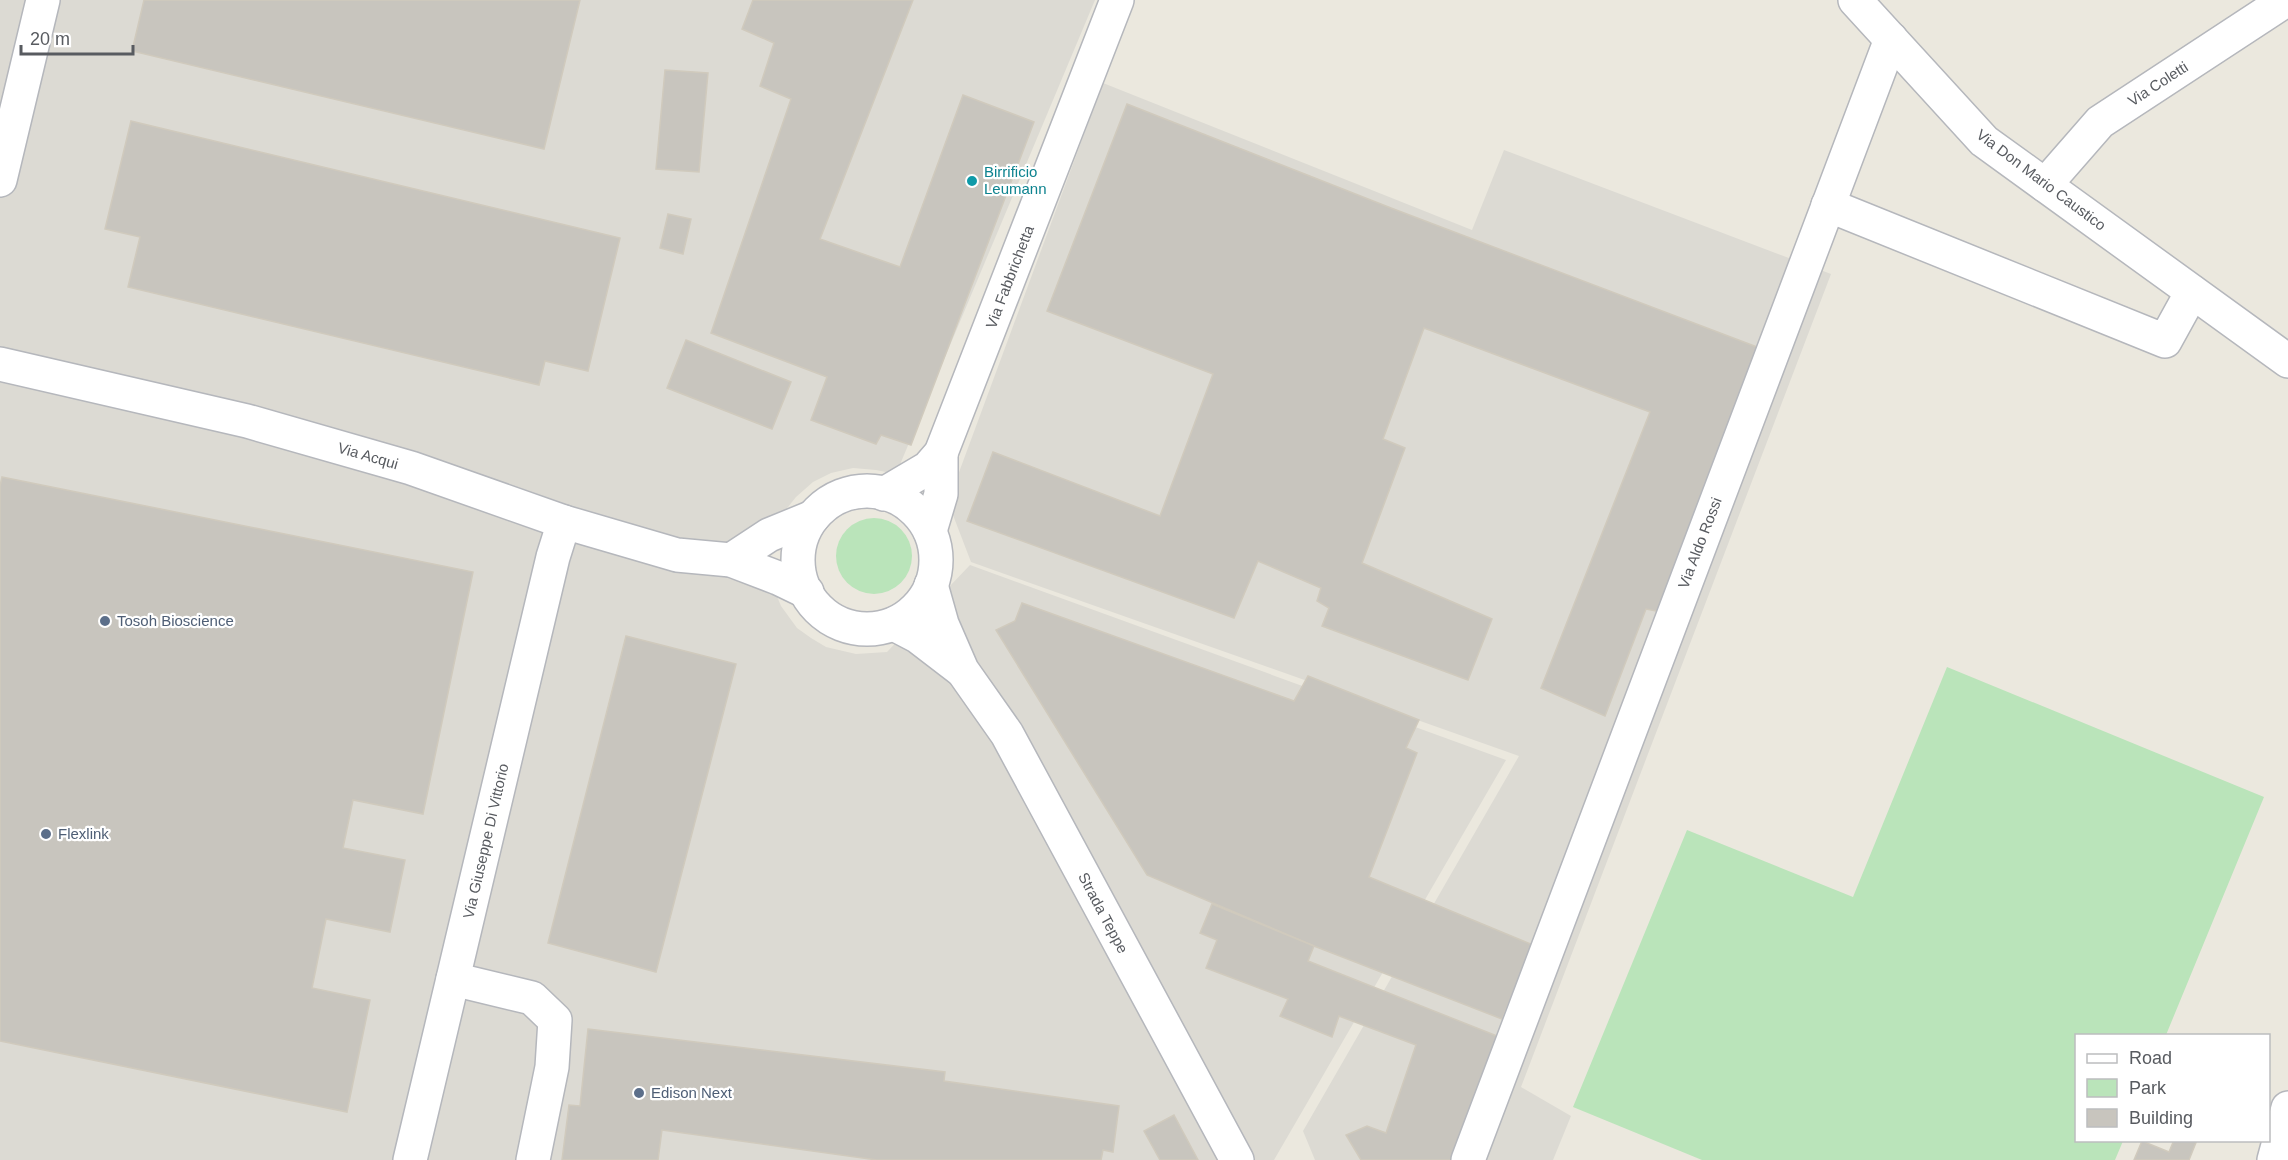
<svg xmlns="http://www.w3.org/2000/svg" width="2288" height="1160" font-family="Helvetica,sans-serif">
<rect width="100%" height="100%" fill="#ebe8de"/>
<g fill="#dcdad3">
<path d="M0,0h1095l-199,474 -20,-4 -23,-2 -22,5 -18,9 -17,15 -16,20 -11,31 2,34 10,24 16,22 14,10 15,9 30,7 31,-2 83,-87 536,195 -232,400h-1274z"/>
<path d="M1103,83l369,147 32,-80 327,124 -310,813 50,29 -18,44h-238l-12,-29 216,-375 -548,-194 -23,-60z"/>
</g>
<g fill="#bae4ba">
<circle cx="874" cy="556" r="38"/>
<path d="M1947,667l317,130 -98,238 -90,1v104l47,1 -8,19h-413l-129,-53 114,-277 166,67z"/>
</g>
<g fill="#c8c5be" stroke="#d0cabd" stroke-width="1.5">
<path d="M144,0h436l-36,149 -412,-98z"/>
<path d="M753,0h160l-93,239 80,28 63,-172 71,27 -123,323 -30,-10 -5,9 -65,-24 16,-43 -116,-44 80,-234 -31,-13 14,-43 -32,-14z"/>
<path d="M665,70l43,3 -9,99 -43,-3z"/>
<path d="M1127,104l264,104 366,139 -96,265 -15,-3 -41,107 -64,-28 109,-276 -226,-84 -41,111 22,9 -43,115 130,56 -24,61 -146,-54 7,-18 -12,-7 4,-13 -63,-27 -24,57 -267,-97 26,-69 167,64 53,-142 -166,-63z"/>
<path d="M131,121l489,117 -32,133 -43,-10 -6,24 -411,-98 12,-50 -35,-8z"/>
<path d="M668,214l23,5 -8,35 -23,-6z"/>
<path d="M686,340l105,42 -19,47 -105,-41z"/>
<path d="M2,477l471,95 -50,242 -70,-14 -10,48 62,12 -15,72 -64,-13 -14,69 58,12 -23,112 -347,-71v-555z"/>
<path d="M1022,603l272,98 14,-25 111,44 -13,28 11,5 -48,124 164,68 -31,74 -188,-73 -167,-71 -151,-245 19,-9z"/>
<path d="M626,636l110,28 -80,308 -108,-29z"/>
<path d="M1212,904l102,42 -6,15 199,79 -48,120h-98l-15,-25 21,-9 19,7 30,-88 -77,-29 -7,21 -52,-21 8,-17 -82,-31 11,-28 -17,-7z"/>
<path d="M588,1029l357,43 -1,9 175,25 -6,46 -10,-2 -2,10h-224l-215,-30 -4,30h-96l7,-55 11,1z"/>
<path d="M1174,1115l24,45h-38l-16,-29z"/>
<path d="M2174,1140h23l-8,20h-55l8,-19 27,11z"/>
</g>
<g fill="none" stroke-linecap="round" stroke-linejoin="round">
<defs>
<g id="minor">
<path d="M1855,0l129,141 304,220"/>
<path d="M0,180l43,-180"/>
<path d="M2045,185l55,-63 186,-122"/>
<path d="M1828,205l337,136 27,-49"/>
<path d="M0,364l247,57 164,47 153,54 113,33 54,5 47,18 29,14"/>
<circle cx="867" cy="560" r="69"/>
<path d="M884,494l44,-26 13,-15 176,-453"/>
<path d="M930,531l11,-37v-41"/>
<path d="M731,560l38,-25 44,-18"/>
<path d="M931,585l11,39 20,46 45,64 230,426"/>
<path d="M894,624l23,12 43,33"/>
<path d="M453,979l79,19 23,22 -3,47 -19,93"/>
<path d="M410,1160l143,-603 11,-35"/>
<path d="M1468,1160l423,-1121"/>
<path d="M2274,1160l14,-52"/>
</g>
</defs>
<use href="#minor" stroke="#b5b7bc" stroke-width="36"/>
<use href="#minor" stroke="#fff" stroke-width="33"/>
</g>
<circle fill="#0f9aa8" stroke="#fff" stroke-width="2" cx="972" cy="181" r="6"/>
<g fill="#5c6f8a" stroke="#fff" stroke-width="2">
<circle cx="105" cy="621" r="6"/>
<circle cx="46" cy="834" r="6"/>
<circle cx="639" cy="1093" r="6"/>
</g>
<g text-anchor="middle" stroke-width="4.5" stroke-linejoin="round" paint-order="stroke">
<g font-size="15" fill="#585b60" stroke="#fff">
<text transform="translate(2158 84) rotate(-33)" y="5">Via Coletti</text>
<text transform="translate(2041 180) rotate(37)" y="5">Via Don Mario Caustico</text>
<text transform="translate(1010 277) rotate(-69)" y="5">Via Fabbrichetta</text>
<text transform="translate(368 456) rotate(16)" y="5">Via Acqui</text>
<text transform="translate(1700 543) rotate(-69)" y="5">Via Aldo Rossi</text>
<text transform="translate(486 841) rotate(-77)" y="5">Via Giuseppe Di Vittorio</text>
<text transform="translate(1103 913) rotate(62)" y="5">Strada Teppe</text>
</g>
<g font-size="15" fill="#0d838f" stroke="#fff" text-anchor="start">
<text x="984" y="177">Birrificio<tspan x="984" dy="17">Leumann</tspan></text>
</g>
<g font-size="15" fill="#4e5e75" stroke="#fff" text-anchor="start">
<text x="117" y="626">Tosoh Bioscience</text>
<text x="58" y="839">Flexlink</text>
<text x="651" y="1098">Edison Next</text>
</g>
</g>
<rect x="2075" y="1034" width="195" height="108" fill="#ffffff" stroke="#bcbdbf" stroke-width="1.5"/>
<rect x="2087" y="1054" width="30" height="9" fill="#ffffff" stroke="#bcbdbf" stroke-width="1.5"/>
<text x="2129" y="1064" font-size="18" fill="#585b60">Road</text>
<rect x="2087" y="1079" width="30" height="18" fill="#bae4ba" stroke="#bcbdbf" stroke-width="1.5"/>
<text x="2129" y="1094" font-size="18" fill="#585b60">Park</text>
<rect x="2087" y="1109" width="30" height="18" fill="#c8c5be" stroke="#bcbdbf" stroke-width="1.5"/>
<text x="2129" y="1124" font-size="18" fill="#585b60">Building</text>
<path d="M21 45v9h112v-9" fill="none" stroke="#585b60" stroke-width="3"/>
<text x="30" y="45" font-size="18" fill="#585b60" stroke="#ffffff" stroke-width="4.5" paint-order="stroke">20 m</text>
</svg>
